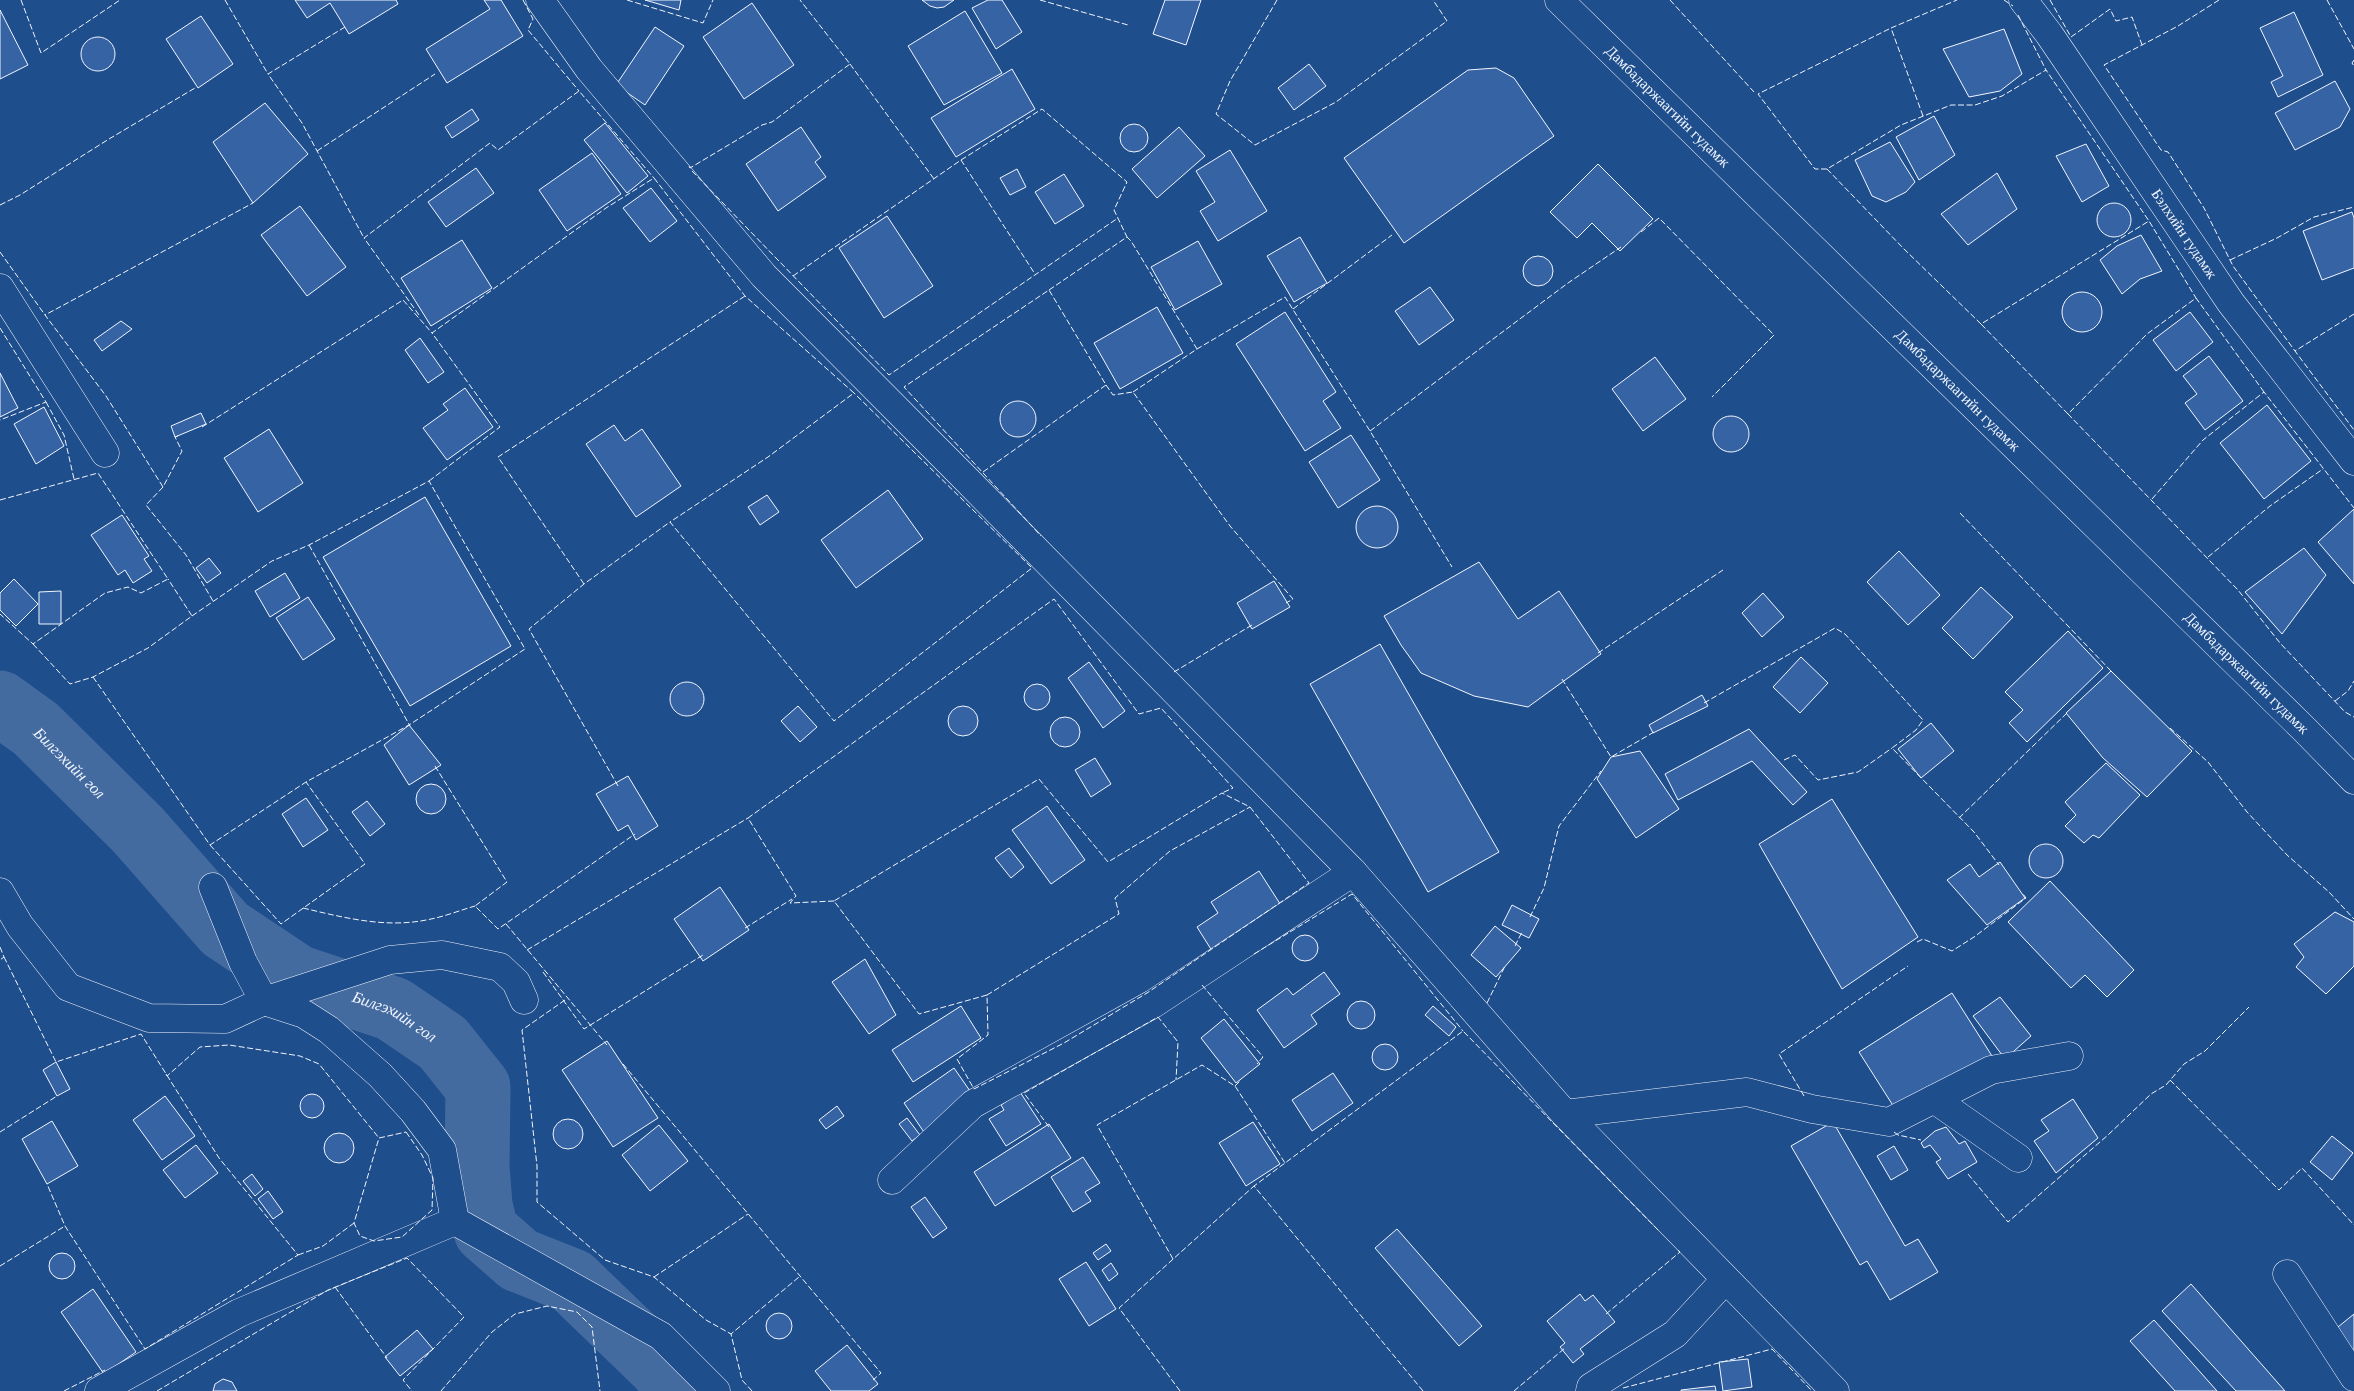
<svg xmlns="http://www.w3.org/2000/svg" width="2354" height="1391" font-family="Georgia,serif">
<rect width="100%" height="100%" fill="#1f4e8c"/>
<g fill="none" stroke-linecap="round" stroke-linejoin="round">
<path stroke="#446ba0" stroke-width="65" id="s1" d="M0,703l36,26 102,101 87,99 72,48 96,32 50,34 35,44 -1,80 3,38 6,26 33,29 53,21 86,83 24,27"/>
</g>
<g fill="#3563a3" stroke="#f2f6ff">
<path d="M295,0h101l2,4 -49,30 -19,-31 -23,15z"/>
<path d="M484,0h17l22,36 -76,47 -21,-34 64,-40z"/>
<path d="M645,0h36l-2,10z"/>
<path d="M922,0h32l-10,7 -7,1 -7,-2z"/>
<path d="M988,0h14l20,32 -26,17 -24,-41z"/>
<path d="M1165,0h36l-15,45 -33,-11z"/>
<path d="M752,3l42,62 -50,34 -41,-62z"/>
<path d="M0,10l28,55 -28,14z"/>
<path d="M965,11l37,62 -58,32 -36,-59z"/>
<path d="M2294,12l29,63 -45,22 -7,-15 12,-6 -23,-48z"/>
<path d="M201,16l32,48 -35,24 -32,-49z"/>
<path d="M655,27l29,19 -39,59 -29,-20z"/>
<path d="M2004,29l18,45 -22,17 -31,6 -26,-48z"/>
<circle cx="98" cy="54" r="17"/>
<path d="M1309,64l17,22 -32,24 -16,-22z"/>
<path d="M1496,68l18,10 40,58 -150,107 -60,-85 124,-88z"/>
<path d="M1012,69l23,40 -79,48 -25,-39z"/>
<path d="M2335,81l15,28 -10,18 -45,23 -20,-37z"/>
<path d="M265,103l43,51 -55,49 -40,-61z"/>
<path d="M472,109l7,11 -27,18 -7,-11z"/>
<path d="M1934,116l21,39 -36,25 -23,-43z"/>
<path d="M605,123l43,53 -21,17 -43,-53z"/>
<circle cx="1134" cy="138" r="14"/>
<path d="M801,127l20,30 -6,5 11,15 -48,34 -32,-47z"/>
<path d="M1179,127l26,29 -48,42 -25,-29z"/>
<path d="M1890,142l25,40 -9,10 -20,10 -14,-6 -17,-36z"/>
<path d="M2086,144l23,42 -27,16 -26,-46z"/>
<path d="M1230,150l37,61 -49,30 -18,-30 15,-9 -19,-31z"/>
<path d="M592,153l29,41 -54,37 -28,-41z"/>
<path d="M1598,164l55,55 -33,32 -28,-28 -15,15 -27,-26z"/>
<path d="M476,168l18,25 -48,34 -18,-25z"/>
<path d="M1017,169l9,18 -16,8 -10,-17z"/>
<path d="M1997,173l20,36 -49,36 -27,-31z"/>
<path d="M1064,174l20,32 -29,18 -20,-32z"/>
<path d="M651,188l26,33 -27,21 -27,-34z"/>
<circle cx="2114" cy="220" r="17"/>
<path d="M300,206l46,61 -39,29 -46,-61z"/>
<path d="M2352,212l2,6v50l-32,12 -19,-49z"/>
<path d="M887,216l46,70 -49,32 -45,-70z"/>
<path d="M2141,235l21,36 -22,8 -18,15 -22,-34 17,-14z"/>
<path d="M1300,237l27,46 -33,19 -27,-46z"/>
<path d="M462,240l30,48 -61,38 -30,-48z"/>
<path d="M1198,241l24,43 -47,26 -24,-43z"/>
<circle cx="1538" cy="271" r="15"/>
<path d="M1430,287l24,33 -35,25 -24,-34z"/>
<circle cx="2082" cy="312" r="20"/>
<path d="M1157,307l26,46 -63,36 -26,-46z"/>
<path d="M1285,312l51,80 -13,9 18,27 -36,23 -69,-107z"/>
<path d="M2190,312l23,30 -37,29 -23,-31z"/>
<path d="M121,321l11,8 -30,22 -8,-11z"/>
<path d="M420,338l24,34 -16,11 -23,-33z"/>
<path d="M2209,356l34,45 -38,29 -20,-27 12,-9 -14,-18z"/>
<path d="M1655,357l31,42 -43,32 -31,-42z"/>
<path d="M0,373l18,35 -18,9z"/>
<path d="M465,388l28,39 -46,33 -24,-32 25,-18 -5,-6z"/>
<circle cx="1018" cy="419" r="18"/>
<path d="M2267,405l44,56 -47,38 -44,-56z"/>
<path d="M44,407l20,39 -28,18 -22,-40z"/>
<path d="M201,413l5,11 -31,13 -4,-11z"/>
<circle cx="1731" cy="434" r="18"/>
<path d="M614,425l11,16 17,-12 39,57 -45,31 -50,-73z"/>
<path d="M269,429l34,54 -45,29 -34,-54z"/>
<path d="M1351,435l29,45 -42,28 -29,-46z"/>
<path d="M888,490l35,49 -67,49 -35,-48z"/>
<path d="M767,495l12,17 -19,13 -12,-18z"/>
<path d="M425,497l86,149 -101,60 -87,-149z"/>
<circle cx="1377" cy="527" r="21"/>
<path d="M2354,509v75l-36,-42z"/>
<path d="M122,515l27,41 -5,3 8,12 -19,12 -8,-13 -7,5 -27,-40z"/>
<path d="M2304,548l22,27 -44,59 -37,-42z"/>
<path d="M1899,551l41,44 -32,30 -41,-43z"/>
<path d="M209,558l12,15 -14,10 -11,-15z"/>
<path d="M1479,562l39,57 41,-28 42,63 -73,53 -54,-11 -53,-23 -20,-28 -17,-29z"/>
<path d="M285,573l15,25 -30,19 -15,-26z"/>
<path d="M14,579l24,25 -22,22 -16,-16v-17z"/>
<path d="M1274,581l16,26 -38,22 -15,-26z"/>
<path d="M1981,587l32,30 -40,42 -31,-31z"/>
<path d="M61,591v33h-22v-32z"/>
<path d="M1763,593l21,24 -22,20 -20,-24z"/>
<path d="M308,597l27,42 -32,21 -27,-42z"/>
<path d="M2068,631l35,37 -76,74 -18,-19 14,-13 -18,-18z"/>
<path d="M1380,644l119,208 -71,40 -118,-208z"/>
<path d="M1801,657l27,26 -28,30 -27,-26z"/>
<path d="M1089,662l36,49 -22,17 -35,-50z"/>
<path d="M2111,671l81,80 -45,46 -44,-39 -37,-45z"/>
<circle cx="687" cy="699" r="17"/>
<circle cx="1037" cy="697" r="13"/>
<path d="M1702,695l6,11 -55,27 -4,-8z"/>
<path d="M798,706l19,21 -17,15 -19,-21z"/>
<circle cx="963" cy="721" r="15"/>
<circle cx="1065" cy="732" r="15"/>
<path d="M1931,723l23,28 -33,27 -23,-29z"/>
<path d="M409,725l32,40 -32,20 -25,-40z"/>
<path d="M1749,729l58,63 -14,13 -41,-44 -74,39 -13,-26z"/>
<path d="M1640,751l39,58 -43,29 -39,-59 14,-22z"/>
<path d="M1095,758l16,26 -20,13 -16,-27z"/>
<path d="M2106,763l34,32 -41,43 -6,-3 -9,8 -19,-17 11,-11 -11,-13z"/>
<path d="M628,776l30,50 -22,14 -8,-15 -10,6 -22,-37z"/>
<circle cx="431" cy="799" r="15"/>
<path d="M306,798l22,32 -25,17 -21,-33z"/>
<path d="M1832,799l86,138 -76,52 -83,-145z"/>
<path d="M367,801l18,23 -15,12 -18,-24z"/>
<path d="M1047,806l38,54 -34,24 -39,-54z"/>
<circle cx="2046" cy="861" r="17"/>
<path d="M1009,848l15,19 -13,11 -16,-20z"/>
<path d="M2000,862l25,36 -38,27 -40,-45 23,-16 9,13z"/>
<path d="M1259,871l25,39 -70,44 -17,-27 21,-14 -7,-11z"/>
<path d="M2050,881l84,89 -27,27 -22,-22 -14,13 -63,-66z"/>
<path d="M720,887l29,43 -46,31 -29,-42z"/>
<path d="M1512,905l27,14 -10,19 -27,-13z"/>
<path d="M2335,912l19,10v44l-28,28 -30,-27 8,-10 -10,-13z"/>
<path d="M1495,926l26,22 -25,29 -25,-22z"/>
<circle cx="1305" cy="948" r="13"/>
<path d="M865,959l31,56 -27,19 -37,-52z"/>
<path d="M1324,972l16,22 -29,21 6,9 -33,24 -27,-38 30,-22 6,7z"/>
<path d="M1952,993l40,63 -93,59 -40,-63z"/>
<path d="M2000,997l31,39 -26,23 -32,-43z"/>
<circle cx="1361" cy="1015" r="14"/>
<path d="M961,1006l20,32 -68,44 -21,-32z"/>
<path d="M1433,1006l23,21 -7,9 -24,-21z"/>
<path d="M1224,1019l36,45 -24,19 -35,-45z"/>
<path d="M607,1041l51,77 -45,29 -51,-77z"/>
<circle cx="1385" cy="1057" r="13"/>
<path d="M56,1062l14,27 -13,7 -14,-26z"/>
<path d="M954,1068l23,33 -51,34 -22,-32z"/>
<path d="M1333,1073l20,30 -41,28 -20,-31z"/>
<path d="M1020,1092l21,32 -35,22 -17,-27 15,-9 -3,-5z"/>
<circle cx="312" cy="1106" r="12"/>
<path d="M165,1096l30,40 -33,24 -29,-40z"/>
<path d="M2073,1099l25,39 -42,35 -22,-32 15,-10 -8,-11z"/>
<path d="M837,1106l7,10 -18,13 -7,-9z"/>
<path d="M907,1118l13,17 -8,6 -13,-17z"/>
<circle cx="568" cy="1134" r="15"/>
<path d="M52,1121l26,45 -31,18 -25,-45z"/>
<path d="M1253,1122l27,42 -34,22 -27,-43z"/>
<path d="M1833,1122l72,124 13,-7 20,33 -48,28 -23,-39 -7,4 -69,-119z"/>
<path d="M1049,1124l22,34 -76,48 -21,-34z"/>
<path d="M659,1125l29,36 -38,30 -28,-36z"/>
<path d="M1946,1127l13,17 6,-3 12,21 -29,17 -12,-17 5,-3 -11,-14 -6,3 -3,-5 14,-12z"/>
<circle cx="339" cy="1148" r="15"/>
<path d="M2332,1136l21,17 -21,27 -22,-18z"/>
<path d="M196,1145l22,28 -33,25 -22,-28z"/>
<path d="M1894,1146l14,24 -17,10 -14,-24z"/>
<path d="M1083,1157l17,26 -15,9 6,9 -18,11 -22,-35z"/>
<path d="M252,1174l11,15 -8,7 -12,-15z"/>
<path d="M268,1191l15,21 -10,7 -15,-20z"/>
<path d="M925,1197l22,31 -14,10 -22,-31z"/>
<path d="M1397,1229l85,97 -23,20 -84,-98z"/>
<path d="M1106,1244l5,7 -13,9 -5,-7z"/>
<circle cx="62" cy="1266" r="13"/>
<path d="M1086,1262l30,47 -27,17 -30,-47z"/>
<path d="M1111,1263l7,11 -9,7 -7,-11z"/>
<path d="M2191,1284l94,107h-49l-74,-80z"/>
<path d="M93,1289l43,63 -32,22 -43,-62z"/>
<path d="M1580,1294l5,7 8,-6 22,27 -35,27 4,5 -11,9 -13,-16 5,-4 -18,-22z"/>
<circle cx="779" cy="1326" r="13"/>
<path d="M2354,1314v44l-21,-27z"/>
<path d="M2154,1320l63,71h-42l-45,-50z"/>
<path d="M417,1330l16,19 -33,27 -15,-19z"/>
<path d="M847,1345l31,39 -9,7h-38l-16,-20z"/>
<path d="M1748,1359l4,28 -29,4 -4,-29z"/>
<path d="M223,1379l9,3 5,9h-24l2,-7z"/>
<path d="M1715,1386l1,5h-35v-1z"/>
</g>
<g fill="none" stroke-linecap="round" stroke-linejoin="round">
<defs>
<g id="minor">
<path d="M540,0l49,69 175,207 198,199 391,397 212,242 270,277"/>
<path id="s2" d="M2023,0l26,34 182,269 123,158"/>
<path d="M0,288l105,165"/>
<path d="M213,887l30,75 21,39 40,13 25,16 51,45 33,36 29,39 13,71 206,115 55,55"/>
<path d="M0,892l20,34 48,61 81,31 76,1 39,-18 126,-41 52,-5 58,12 16,15 8,18"/>
<path d="M1934,1099l84,59"/>
<path d="M1565,1114l182,-22 65,17 77,13 102,-52 78,-14"/>
<path d="M892,1180l81,-76 180,-100 200,-132"/>
<path d="M2287,1274l67,103"/>
<path d="M99,1391l140,-78 216,-92"/>
<path d="M1590,1391l1,-4 84,-53 50,-54"/>
</g>
<g id="major">
<path id="s3" d="M1559,0l744,728 51,52"/>
</g>
</defs>
<use href="#minor" stroke="#f2f6ff" stroke-width="29"/>
<use href="#major" stroke="#f2f6ff" stroke-width="29"/>
<use href="#minor" stroke="#1f4e8c" stroke-width="28"/>
<use href="#major" stroke="#1f4e8c" stroke-width="28"/>
<g stroke="#f2f6ff" stroke-width="1" stroke-dasharray="6 2.5" stroke-linecap="butt">
<path d="M21,0l20,53 79,-53"/>
<path d="M225,0l43,74"/>
<path d="M523,0l10,19 -5,11 51,61"/>
<path d="M627,0l76,23 10,-23"/>
<path d="M1040,0l88,25"/>
<path d="M1277,0l-47,81 -14,33 39,31 81,-43 111,-81 -14,-21"/>
<path d="M1670,0l84,92"/>
<path d="M2004,0l9,6"/>
<path d="M2050,0l21,37 39,-28 6,12 16,-4 10,28"/>
<path d="M2219,0l-41,26 -74,39 57,85 7,2 36,56 29,58 62,85"/>
<path d="M2327,0l27,49"/>
<path d="M2018,15l28,55"/>
<path d="M345,27l-77,47 34,49 62,115"/>
<path d="M2354,60l-2,3 2,3"/>
<path d="M850,64l84,115"/>
<path d="M1923,116l-32,-88 66,-28"/>
<path d="M317,151l118,-77"/>
<path d="M961,160l81,-51 85,73 -13,28 13,27"/>
<path d="M689,166l1,2 72,-43 10,-3 78,-58 -50,-64"/>
<path d="M1827,169h-12l-57,-75 133,-66"/>
<path d="M692,171l197,204 229,-157"/>
<path d="M0,205l20,-10 89,-56 86,-51"/>
<path d="M1641,232l18,-14 115,117 -62,62"/>
<path d="M0,252l45,63"/>
<path d="M2230,260l47,-22 37,-21 40,-10"/>
<path d="M793,276l168,-116 74,114"/>
<path d="M1049,290l78,-53 4,4 66,108"/>
<path d="M1293,309l99,-74"/>
<path d="M2354,314l-59,37 59,79"/>
<path d="M419,315l-55,-77 126,-95 8,7 81,-59 75,87"/>
<path d="M1981,324l-77,-75 -77,-80 74,-44 50,-20h24l27,-9 44,-26 103,151"/>
<path d="M0,328l46,74 -46,18"/>
<path d="M1106,385l7,10 20,-3 97,134 63,73 -7,4"/>
<path d="M1133,392l64,-43 88,-52 85,134 82,136"/>
<path d="M2264,392l-68,-94 -49,36 -79,80 170,176 42,53 65,69 9,5"/>
<path d="M46,402l18,33 10,44"/>
<path d="M2068,414l-87,-90 168,-103 47,77"/>
<path d="M202,427l201,-127 29,33"/>
<path d="M1370,431l198,-148 53,-36"/>
<path d="M178,436l-3,1 7,14 -19,36 -17,18 40,50 27,46"/>
<path d="M983,472l123,-87 -57,-95 -145,97 137,149"/>
<path d="M429,481l71,-54 -68,-94 174,-125 48,-30 91,118 109,97 -86,64 -98,65"/>
<path d="M163,487l-57,-91 -61,-81 208,-112"/>
<path d="M2152,499l51,-59 61,-48 90,116"/>
<path d="M0,500l98,-27 70,106 -27,14 -13,-6 -23,6 -72,51 -33,-30"/>
<path d="M1960,513l151,158 -2,1"/>
<path d="M309,545l101,181"/>
<path d="M2208,557l62,-51 53,-37"/>
<path d="M584,584l-86,-127 247,-161"/>
<path d="M33,644l37,40 23,-7 55,-29 44,-32 -24,-37"/>
<path d="M1598,653l125,-83"/>
<path d="M1174,672l78,-47"/>
<path d="M93,677l117,168 96,-63 103,-57 116,-76 -96,-168 -120,64 -37,16 -80,55"/>
<path d="M1562,679l49,78 43,-25"/>
<path d="M2335,701l13,-10 6,-10"/>
<path d="M1704,703l131,-75 10,6 78,86 -7,10 -24,18 82,84 25,33"/>
<path d="M2170,728l38,34 39,50 40,43 42,37 25,27"/>
<path d="M1784,760l11,-5 23,25 40,-8 34,-24"/>
<path d="M435,766l72,116 -32,24 23,23 137,-95"/>
<path d="M618,786l-89,-157 55,-45 86,-62 164,199 198,-153 -178,-175"/>
<path d="M1250,807l59,76 -162,110 -83,50 -90,46 -17,-30 31,-24 -1,-40 132,-81 -4,-16 55,-47z"/>
<path d="M1959,818l109,-106"/>
<path d="M210,845l71,79 84,-60 -59,-82"/>
<path d="M834,901l-44,2 6,-7 -48,-78 306,-219 85,115 22,-6 72,80 -11,5"/>
<path d="M303,908c42,10 85,21 128,11 15,-3 30,-9 44,-13"/>
<path d="M1530,917l14,-29 15,-62 42,-55"/>
<path d="M506,924l101,121"/>
<path d="M745,928l47,-29"/>
<path d="M1917,942l6,-3 29,12 22,-14 52,-39 -3,-4"/>
<path d="M1515,946l7,-14"/>
<path d="M0,947l4,10 -4,3"/>
<path d="M527,950l221,-132"/>
<path d="M1254,954l98,-60 111,137"/>
<path d="M4,957l52,105 85,-28 78,124 79,97 -153,94 -80,-123 -18,-42"/>
<path d="M543,972l41,57 119,-74"/>
<path d="M1202,985l61,72 -6,7"/>
<path d="M987,995l-68,19 -85,-113 205,-122 69,83 114,-69 28,14"/>
<path d="M565,1000l-43,30 15,136v36l68,58 49,17 52,43 25,14"/>
<path d="M1487,1003l18,-37"/>
<path d="M623,1064l258,309 -8,7"/>
<path d="M166,1074l1,2 33,-29 29,-2 71,11 19,8 60,74"/>
<path d="M2170,1080l109,110 23,-22 52,57"/>
<path d="M1235,1086l6,-6"/>
<path d="M1804,1096l-25,-42 129,-88"/>
<path d="M1049,1127l-25,-34 134,-76 20,25 -2,38"/>
<path d="M0,1132l57,-36"/>
<path d="M406,1132l16,23 11,23 -1,32 -30,27 -28,4 -14,-5 -6,-13 25,-85z"/>
<path d="M1894,1132l4,3 23,5"/>
<path d="M1968,1174l40,48 100,-87 43,-41 15,-9 18,-21 21,-13 44,-44"/>
<path d="M298,1255l25,-9 31,-23"/>
<path d="M1173,1259l-76,-134 105,-60 33,21 50,77"/>
<path d="M0,1266l65,-40"/>
<path d="M654,1277l94,-63"/>
<path d="M335,1287l52,71"/>
<path d="M1606,1314l74,-62 -2,-2"/>
<path d="M1623,1388l149,-39 40,42"/>
<path d="M64,1391l41,-21"/>
<path d="M157,1391l171,-101 79,-32 57,59 -61,63 9,11"/>
<path d="M441,1391l51,-59 23,-18 32,-8 30,6 15,15 8,64"/>
<path d="M752,1391l-10,-11 -11,-46 68,-57"/>
<path d="M1180,1391l-61,-83 135,-122"/>
<path d="M1423,1391l-169,-205 209,-155 195,199"/>
<path d="M1514,1391l51,-43"/>
</g>
</g>
<g text-anchor="middle" stroke-width="4" stroke-linejoin="round" paint-order="stroke">
<g font-size="15" fill="#f2f6ff" stroke="#1f4e8c">
<text dy="5" stroke="none"><textPath href="#s3" startOffset="152">Дамбадаржаагийн гудамж</textPath></text>
<text dy="5" stroke="none"><textPath href="#s2" startOffset="284">Бэлхийн гудамж</textPath></text>
<text dy="5" stroke="none"><textPath href="#s3" startOffset="558">Дамбадаржаагийн гудамж</textPath></text>
<text dy="5" stroke="none"><textPath href="#s3" startOffset="962">Дамбадаржаагийн гудамж</textPath></text>
</g>
<g font-size="16" font-style="italic" fill="#f2f6ff" stroke="#1f4e8c">
<text dy="6" stroke="none"><textPath href="#s1" startOffset="92">Билгэхийн гол</textPath></text>
<text dy="6" stroke="none"><textPath href="#s1" startOffset="512">Билгэхийн гол</textPath></text>
</g>
</g>
</svg>
